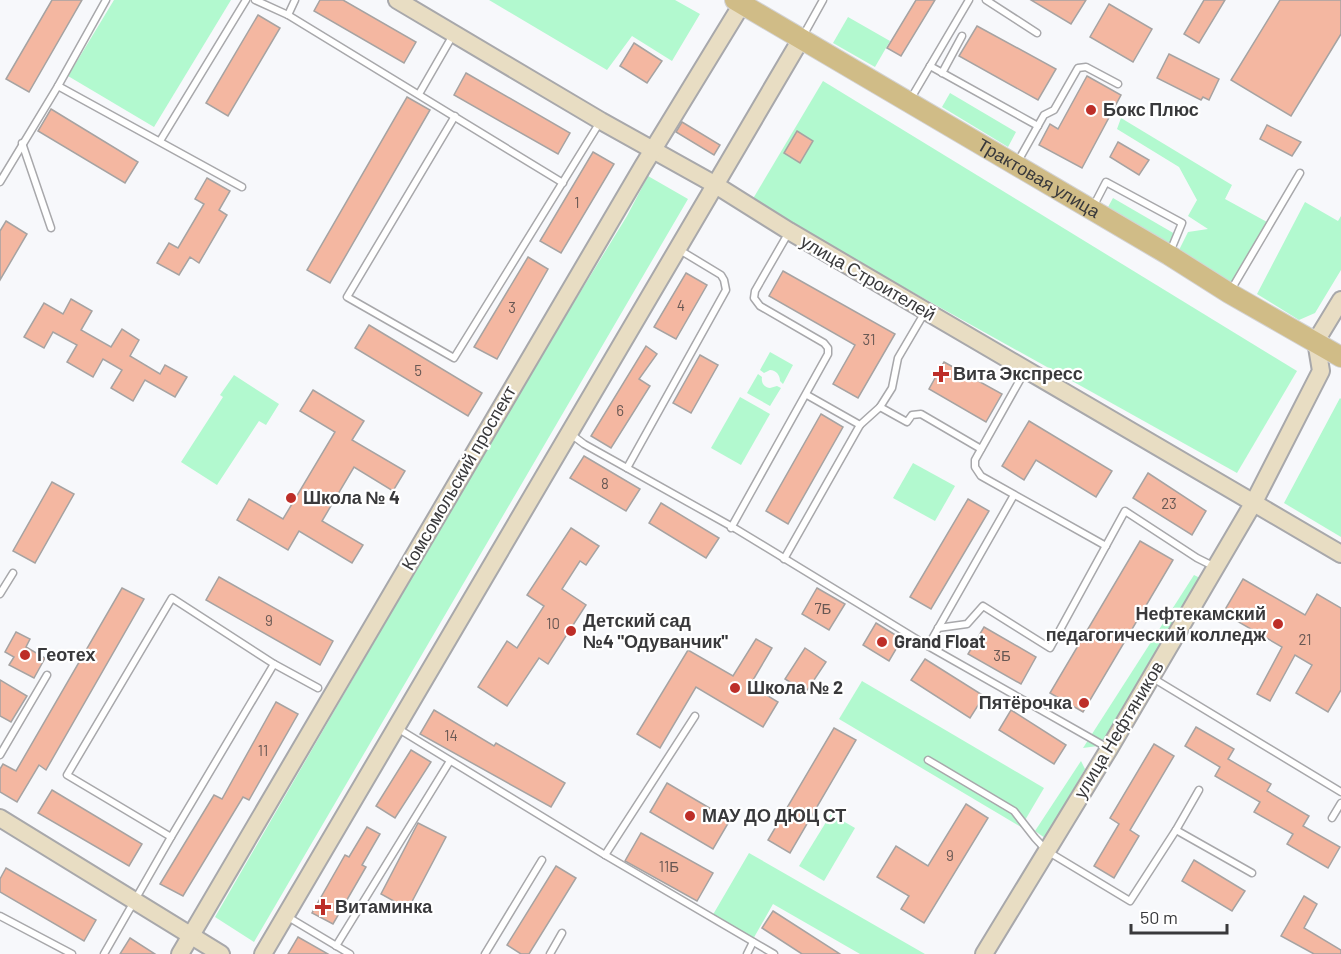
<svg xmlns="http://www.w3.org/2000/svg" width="1341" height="954" font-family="Barlow,sans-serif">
<rect width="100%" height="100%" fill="#f7f8fb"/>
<g fill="#b2f9cf">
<path d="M114,0h117l-77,127 -86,-51z"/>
<path d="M489,0h186l25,14 -28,47 -40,-25 -25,34z"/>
<path d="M848,17l42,24 -15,26 -42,-24z"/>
<path d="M823,81l474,290 -60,102 -486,-271z"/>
<path d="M950,93l66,39 -8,15 -66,-40z"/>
<path d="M1121,118l111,67 -7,14 42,23 -32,58 -17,9 -40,-23 2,-18 8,-16 20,-3 -20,-13 9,-16 -18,-33 -62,-38z"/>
<path d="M648,176l40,23 -434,743 -39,-25 307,-530 105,-171z"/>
<path d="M1113,198l62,36 -11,20 -62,-36z"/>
<path d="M1305,202l33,19 3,-5v54l-26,43 -16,7 -42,-26z"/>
<path d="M770,352l23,13 -10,19 -3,-3c0,-6 -4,-11 -10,-11l-6,3 -4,-3z"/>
<path d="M758,374l4,3c-1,6 2,10 8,11l7,-2 4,2 -11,18 -23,-13z"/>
<path d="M234,375l45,29 -13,21 -7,-4 -42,64 -36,-23 42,-65 -3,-2z"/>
<path d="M740,397l30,17 -29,51 -30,-17z"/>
<path d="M1340,398l1,1v138l-57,-34z"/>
<path d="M913,463l42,23 -20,35 -42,-23z"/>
<path d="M1194,575l10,5 -99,165 -22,3z"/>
<path d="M862,681l182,107 -23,39 -182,-108z"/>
<path d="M1081,761l4,8 -40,69 -10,-7z"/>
<path d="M831,814l24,14 -31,53 -25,-15z"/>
<path d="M749,853l176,101h-65l-87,-50 -21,37 -41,-23z"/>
</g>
<g fill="#f4b7a1" stroke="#a6a3a2" stroke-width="1.5">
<path d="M52,0h30l-53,92 -23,-13z"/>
<path d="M320,0h23l73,42 -12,21 -90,-52z"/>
<path d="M916,0h19l-34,56 -14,-8z"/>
<path d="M1031,0h55l-15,24z"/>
<path d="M1204,0h21l-26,43 -15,-9z"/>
<path d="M1280,0h61v34l-50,82 -60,-36z"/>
<path d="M1109,4l43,25 -19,33 -43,-25z"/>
<path d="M258,15l22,13 -52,88 -22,-13z"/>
<path d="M977,26l79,43 -18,31 -79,-44z"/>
<path d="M634,43l28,18 -15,22 -27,-17z"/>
<path d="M1169,54l50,25 -10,21 -6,-3 -2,3 -44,-22z"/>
<path d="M466,73l104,60 -12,21 -104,-59z"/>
<path d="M1087,76l34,19 -39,73 -43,-23 11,-21 8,5z"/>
<path d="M407,97l23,13 -100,173 -23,-13z"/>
<path d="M51,109l87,53 -13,21 -87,-52z"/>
<path d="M682,122l38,23 -6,10 -38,-23z"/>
<path d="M1267,125l34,17 -9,14 -32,-17z"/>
<path d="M797,131l16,10 -13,22 -16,-10z"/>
<path d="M1118,142l31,18 -10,15 -29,-18z"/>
<path d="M593,152l21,12 -53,89 -21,-12z"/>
<path d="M207,178l23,13 -11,19 8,5 -28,48 -9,-6 -11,18 -22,-12 12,-20 9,5 26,-44 -9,-5z"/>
<path d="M6,221l21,13 -27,46v-49z"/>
<path d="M528,257l20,12 -51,90 -23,-12z"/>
<path d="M783,271l112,63 -37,64 -25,-14 22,-39 -86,-49z"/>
<path d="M686,273l21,12 -31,54 -22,-12z"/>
<path d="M71,299l21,12 -11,19 30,17 11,-18 17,11 -9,16 30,18 5,-9 22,12 -12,20 -30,-17 -12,21 -22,-13 11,-18 -19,-11 -10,18 -26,-15 10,-17 -24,-13 -9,16 -20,-11 20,-34 19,11z"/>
<path d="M369,325l113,68 -14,23 -113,-68z"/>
<path d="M646,346l11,8 -18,25 11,7 -39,62 -20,-12z"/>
<path d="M700,355l18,10 -27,48 -18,-10z"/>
<path d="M944,362l58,32 -16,28 -57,-33z"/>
<path d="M313,390l51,31 -12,19 53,31 -12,20 -39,-24 -32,54 41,24 -11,18 -53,-32 -11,19 -51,-30 12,-21 34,20 52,-87 -35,-21z"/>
<path d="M821,414l22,13 -55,97 -22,-13z"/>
<path d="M1029,421l83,50 -16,26 -60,-37 -12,20 -22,-14z"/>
<path d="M584,456l56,33 -14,22 -56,-33z"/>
<path d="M1148,473l58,38 -14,24 -59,-37z"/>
<path d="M52,482l22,12 -39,69 -22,-12z"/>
<path d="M968,499l21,12 -58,98 -21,-12z"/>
<path d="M661,503l58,35 -13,20 -57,-35z"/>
<path d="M571,528l28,18 -13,19 -6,-4 -18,28 24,16 -38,59 -9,-6 -32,48 -29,-19 29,-46 10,7 27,-42 -17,-11z"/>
<path d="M1140,541l33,19 -90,152 -33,-19z"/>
<path d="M219,577l114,64 -13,24 -114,-65z"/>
<path d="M1243,579l62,36 12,-21 24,14v82l-13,22 -32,-19 16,-28 -17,-10 -25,46 -13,-7 25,-47 -59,-34z"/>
<path d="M122,588l22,11 -98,171 -7,-5 -22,37 -17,-10v-23l3,-5 13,7z"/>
<path d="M817,588l28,16 -16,26 -27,-16z"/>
<path d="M876,623l26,16 -13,22 -26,-16z"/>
<path d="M984,627l52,30 -15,27 -53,-30z"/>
<path d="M16,632l14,7 -4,8 19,11 -11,20 -25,-13 5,-8 -9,-5z"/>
<path d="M756,639l16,9 -22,37 28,17 -15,25 -67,-40 -36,61 -23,-14 51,-84 45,26z"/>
<path d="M805,648l21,14 -20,30 -21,-13z"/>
<path d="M925,659l59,37 -14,22 -59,-38z"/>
<path d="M0,680l27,16 -16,26 -11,-6z"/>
<path d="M276,702l22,12 -49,86 -6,-3 -60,99 -23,-12 54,-89 8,4z"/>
<path d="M434,710l60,36 2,-3 69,40 -14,24 -131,-73z"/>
<path d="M1011,710l55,35 -12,19 -55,-34z"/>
<path d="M1196,727l38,22 -6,10 43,25 -4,7 42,25 -6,10 37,21 -12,21 -41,-24 6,-10 -39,-22 6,-10 -45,-26 5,-9 -35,-21z"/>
<path d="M834,728l22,12 -66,113 -22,-13z"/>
<path d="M1154,744l20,12 -44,74 9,6 -25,42 -20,-12 25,-42 -9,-6z"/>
<path d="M411,750l20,12 -36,56 -19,-12z"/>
<path d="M667,783l63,37 -17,29 -63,-37z"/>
<path d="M52,790l90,54 -13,22 -91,-53z"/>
<path d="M966,804l22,14 -64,105 -23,-14 8,-13 -32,-19 19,-31 32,20z"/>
<path d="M418,823l28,14 -38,72 -27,-15z"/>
<path d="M367,827l13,7 -18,31 4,2 -33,57 -21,-11 33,-58 4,2z"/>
<path d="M641,833l72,40 -16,28 -72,-40z"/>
<path d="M1194,860l51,31 -13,20 -50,-30z"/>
<path d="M556,866l20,12 -47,76h-8l-14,-9z"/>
<path d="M6,868l90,52 -12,21 -84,-49v-13z"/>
<path d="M1304,896l13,8 -13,24 37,22v4h-27l-33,-18z"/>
<path d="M773,911l67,43h-38l-40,-26z"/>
<path d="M298,937l30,17h-40z"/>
<path d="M130,938l25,16h-35z"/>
</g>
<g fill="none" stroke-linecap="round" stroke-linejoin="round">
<defs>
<g id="service">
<path d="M255,0l33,15 275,168"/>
<path d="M986,0l51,33"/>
<path d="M288,15l7,-15"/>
<path d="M803,36l20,-36"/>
<path d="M930,66l108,60"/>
<path d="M942,73l20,-37"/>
<path d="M58,86l184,101"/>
<path d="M419,94l34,-59"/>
<path d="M910,100l59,-100"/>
<path d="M455,116l-108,181 107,61 146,-236"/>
<path d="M160,141l86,-141"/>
<path d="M22,143l29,85"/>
<path d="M1017,163l27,-48 10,-5 24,-42 8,-1 32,17"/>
<path d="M0,182l58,-96 48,-86"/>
<path d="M1093,207l13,-25 76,41 -12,29"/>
<path d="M1231,290l69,-117"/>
<path d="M1025,371l-50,89v7l6,9 125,70"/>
<path d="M807,395l53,30 20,-18 12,-19 6,-30 27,-46"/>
<path d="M880,407l27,15 5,-7 9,-1 60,35"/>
<path d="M572,435l12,9 152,85 192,117 86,-151"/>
<path d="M627,468l99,-178 -2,-10 -3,-5 -43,-26"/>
<path d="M731,528l97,-174v-6l-4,-5 -64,-37 -6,-8 1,-7 34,-59"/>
<path d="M784,559l76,-134"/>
<path d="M0,594l13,-21"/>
<path d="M938,628l29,-4 16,-18 67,42 75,-137 72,47 18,9"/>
<path d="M928,646l180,102"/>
<path d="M1151,677l190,115"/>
<path d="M397,728l208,127 169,99"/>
<path d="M0,755l47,-80"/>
<path d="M928,760l86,51 21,27 12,13 83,50 46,-71 23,-40"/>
<path d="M1332,818l9,-15"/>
<path d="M1176,830l76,43"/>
<path d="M171,837l-104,-62 105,-177 102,66 44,24"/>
<path d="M605,855l90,-139"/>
<path d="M0,916l72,38"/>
<path d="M288,917l62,37"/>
<path d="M336,946l114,-185"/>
<path d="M104,954l67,-117 103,-173"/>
<path d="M485,954l57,-94"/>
<path d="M550,954l12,-21"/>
<path d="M747,954l6,-12"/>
</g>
<g id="secondary">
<path d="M397,0l204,121 113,63 75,47 552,323"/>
<path d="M0,818l221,136"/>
<path d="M180,954l463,-788 99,-162"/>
<path d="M263,954l538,-915"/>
<path d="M984,954l125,-205 145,-247 67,-131 -5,-30 25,-41"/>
</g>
<g id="primary">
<path id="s1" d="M735,0l434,255 60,38 112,64"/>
</g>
</defs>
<use href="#service" stroke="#a8a8ab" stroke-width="9"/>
<use href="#secondary" stroke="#a8a8ab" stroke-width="20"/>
<use href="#primary" stroke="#d3d3d4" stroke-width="22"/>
<use href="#service" stroke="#fff" stroke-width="6"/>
<use href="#secondary" stroke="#e8ddc3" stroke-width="16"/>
<use href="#primary" stroke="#d0bc87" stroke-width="20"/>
</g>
<g fill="#bd2e28" stroke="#fff" stroke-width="2">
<circle cx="1091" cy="110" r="6"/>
<path d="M938 365h6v6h6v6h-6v6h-6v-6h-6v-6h6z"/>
<circle cx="291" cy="498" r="6"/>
<circle cx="1278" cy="624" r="6"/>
<circle cx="571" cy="631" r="6"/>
<circle cx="882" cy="642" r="6"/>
<circle cx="25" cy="655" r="6"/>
<circle cx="735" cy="688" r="6"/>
<circle cx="1084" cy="703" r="6"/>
<circle cx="690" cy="816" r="6"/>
<path d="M320 898h6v6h6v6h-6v6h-6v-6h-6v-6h6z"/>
</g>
<g text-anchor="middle" stroke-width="4.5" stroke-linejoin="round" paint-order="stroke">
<g font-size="15" fill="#685854">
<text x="577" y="208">1</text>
<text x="681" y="311">4</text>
<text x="512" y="313">3</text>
<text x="869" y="345">31</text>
<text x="418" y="376">5</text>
<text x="620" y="416">6</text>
<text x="605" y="489">8</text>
<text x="1169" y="509">23</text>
<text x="823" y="614">7Б</text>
<text x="269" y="626">9</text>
<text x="553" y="629">10</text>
<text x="1305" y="645">21</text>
<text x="1002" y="661">3Б</text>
<text x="451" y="741">14</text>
<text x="263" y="756">11</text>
<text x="950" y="861">9</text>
<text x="669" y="872">11Б</text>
</g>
<g font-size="18" font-weight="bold" fill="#39393b" stroke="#fff" text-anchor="start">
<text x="1103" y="116">Бокс Плюс</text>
<text x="953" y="380">Вита Экспресс</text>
<text x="303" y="504">Школа № 4</text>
<text x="1266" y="620" text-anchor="end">Нефтекамский<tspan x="1266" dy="21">педагогический колледж</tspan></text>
<text x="583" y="627">Детский сад<tspan x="583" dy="21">№4 "Одуванчик"</tspan></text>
<text x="894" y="648">Grand Float</text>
<text x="37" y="661">Геотех</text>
<text x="747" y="694">Школа № 2</text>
<text x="1072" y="709" text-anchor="end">Пятёрочка</text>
<text x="702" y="822">МАУ ДО ДЮЦ СТ</text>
<text x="335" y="913">Витаминка</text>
</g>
<g font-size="18" fill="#39393b" stroke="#fff">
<text dy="6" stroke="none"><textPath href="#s1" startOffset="352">Трактовая улица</textPath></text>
<text transform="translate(868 278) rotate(30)" y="6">улица Строителей</text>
<text transform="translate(459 478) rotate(-60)" y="6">Комсомольский проспект</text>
<text transform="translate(1119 730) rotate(-59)" y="6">улица Нефтяников</text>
</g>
</g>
<path d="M1131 924v9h96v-9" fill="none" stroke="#39393b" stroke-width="3"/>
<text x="1140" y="924" font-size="18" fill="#39393b" stroke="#ffffff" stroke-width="4.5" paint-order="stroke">50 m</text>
</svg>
